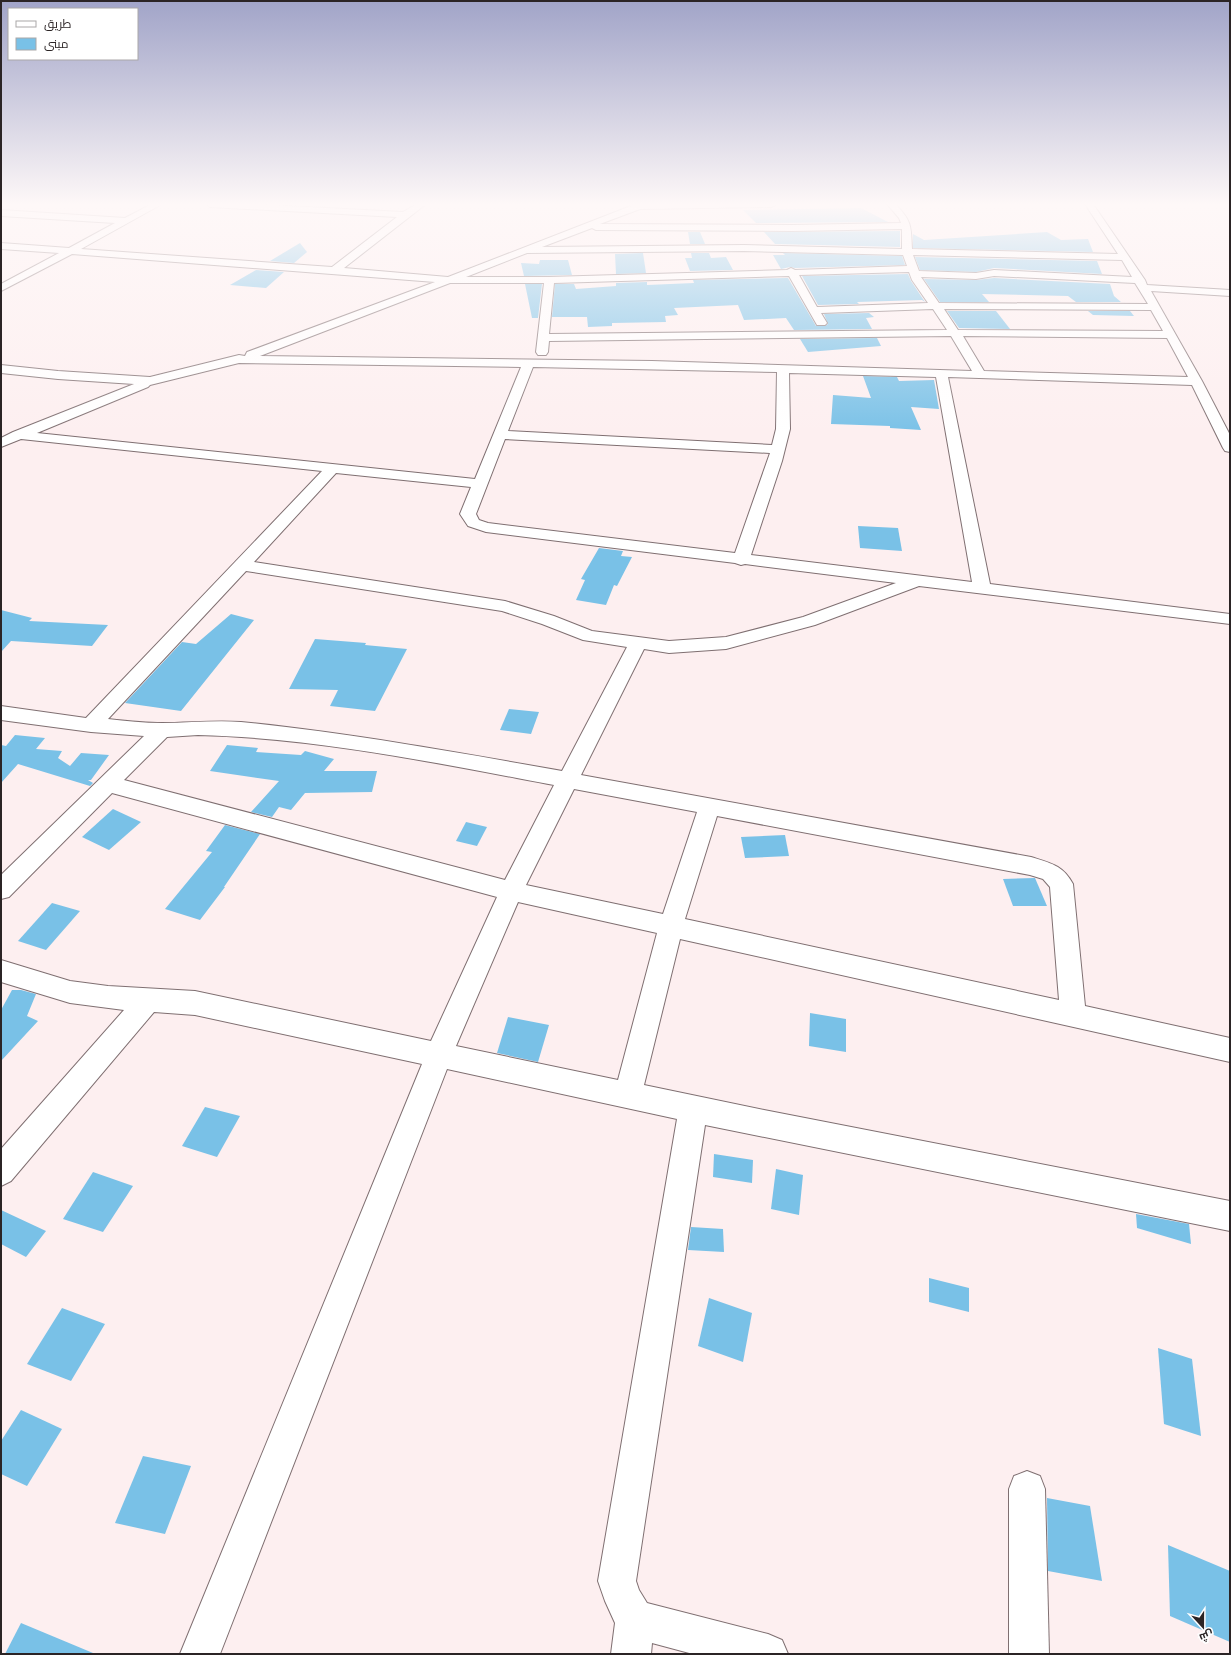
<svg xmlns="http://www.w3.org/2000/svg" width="1231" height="1655" font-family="Inter,Cairo,sans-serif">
<rect width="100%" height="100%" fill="#fdeff0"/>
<g fill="#79c1e7">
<path d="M861,208l27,14 -132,1 -13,-13z"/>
<path d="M900,231v16l-125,-3 -11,-12z"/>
<path d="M688,232h12l5,12h-15z"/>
<path d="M1047,232l14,8 27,-1 5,13 -180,-4v-14l11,6z"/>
<path d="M300,243l7,9 -13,11 -24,-2z"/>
<path d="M643,253l3,20 -30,1 -1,-20z"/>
<path d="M691,253h18l2,5 15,-1 7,13 -43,1 -5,-13h7z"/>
<path d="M783,253l119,3 3,9 -110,3 -5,-1 -9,2 -8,-14h12z"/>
<path d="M915,257l182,4 5,13 -108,-6 -18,4 -56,-2z"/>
<path d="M540,260h28l4,15 -48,1 -3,-13 18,1z"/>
<path d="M256,270l28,2 -18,16 -36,-3z"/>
<path d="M908,274l3,7 14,21 -3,-2 -65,2 2,2 -41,1 -16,-29z"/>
<path d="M788,278l28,48h9l3,-2 -4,-10 45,-1 5,4 -8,1 6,11 -78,1 -8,-12 -42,2 -6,-15 -64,3 4,7 -13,1 1,6 -54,1v3l-24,1 -1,-10h-35l3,-33h19l2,5 40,-3v-3l31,-1v3l47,-2 -1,-3z"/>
<path d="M994,278l116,6 4,12 7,6h-45l-8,-6 -86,-2 7,8h-49l-16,-23 52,1z"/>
<path d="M525,284h17l-4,34h-6z"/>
<path d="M947,311h49l14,18 -51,-1z"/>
<path d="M1088,311h42l4,5 -41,-1z"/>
<path d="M877,338l4,8 -73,6 -8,-13z"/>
<path d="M863,376l34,1 2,4 35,-1 5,29 -28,-2 10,23 -31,-2v-2l-59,-2 2,-29 38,3z"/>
<path d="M858,526l40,2 4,23 -42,-3z"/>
<path d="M599,548l24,3 -2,5 11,1 -15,29 -3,-1 -8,20 -30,-5 9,-20 -4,-1z"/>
<path d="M1,610l31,8 -3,3 79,4 -16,21 -81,-5 -10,11z"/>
<path d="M231,614l23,6 -73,91 -56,-8 57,-61 14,2z"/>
<path d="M315,639l51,4 -1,2 42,4 -32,62 -45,-5 8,-16 -49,-1z"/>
<path d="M509,709l30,3 -8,22 -31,-4z"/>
<path d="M15,735l30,3 -9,11 26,2 -4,7 12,8 11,-13 28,2 -18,25h-3l5,3 -3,3 -72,-22 -17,19v-38l5,1z"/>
<path d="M227,745l31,3 -2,4 45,3 4,-4 29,8 -10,12h53l-5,21 -67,1 -14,17 -12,-3 -7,10 -21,-5 28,-31 -69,-10z"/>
<path d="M113,809l28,13 -32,28 -27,-13z"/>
<path d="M466,822l21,5 -10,19 -21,-5z"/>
<path d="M225,825l35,9 -36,53h1l-25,33 -35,-11 47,-57 -6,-1z"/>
<path d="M785,835l4,21 -44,2 -4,-21z"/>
<path d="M1035,878l12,28h-34l-10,-27z"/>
<path d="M52,903l28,8 -34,39 -28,-9z"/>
<path d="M12,990h9l15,4 -9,22 11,5 -37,40v-51z"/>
<path d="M810,1013l36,6v33l-37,-6z"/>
<path d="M508,1017l41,8 -11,37 -41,-9z"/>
<path d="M205,1107l35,9 -23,41 -35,-11z"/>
<path d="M714,1154l39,6 -1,23 -39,-6z"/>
<path d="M776,1169l27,6 -4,40 -28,-6z"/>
<path d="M93,1172l40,14 -30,46 -40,-13z"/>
<path d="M1,1210l45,21 -20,26 -25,-13z"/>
<path d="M1136,1214l53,10 2,20 -54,-16z"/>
<path d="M691,1227l32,2 1,23 -36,-2z"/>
<path d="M929,1278l40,10v24l-40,-10z"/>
<path d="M709,1298l43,15 -9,49 -45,-16z"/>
<path d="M62,1308l43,16 -34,57 -44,-17z"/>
<path d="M1158,1348l34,11 9,77 -37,-12z"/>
<path d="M21,1410l41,19 -35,57 -26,-12v-33z"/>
<path d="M143,1456l48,10 -26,68 -50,-11z"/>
<path d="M1047,1498l43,8 12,75 -54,-10z"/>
<path d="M1168,1545l62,26v71l-60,-26z"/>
<path d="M21,1623l72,30v1h-88z"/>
</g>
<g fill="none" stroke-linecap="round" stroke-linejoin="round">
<defs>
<g id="street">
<path d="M152,204h10l-81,45 251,18 65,-50 -187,-10 -4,-3h43l154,8 14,-8h9l-82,64 104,9 188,-73h140l-4,3 -132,2 -40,15 192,1 109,-2 -2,-5 -12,-14h8c17,17 16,22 17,45l206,5 -33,-50h8l52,76 2,5 83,5v6l-79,-5 51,90 28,54v17l-5,-1 -2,-3 -31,-63 -244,-8 42,207 240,30v10l-311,-38 -104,39 -89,24 -57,4 -25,-4 -63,126 450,82c19,6 32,8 42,27l12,122 145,32v24l-550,-123 -36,146 120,25 466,91v30l-525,-106 -69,456 3,9 8,13 121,31 14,6 6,14h-95l-41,-11 -1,11h-40l4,-31 -10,-22 -7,-20 79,-462 -230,-50 -227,585h-40l242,-590 -227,-49 -41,-3 -143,169 -10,5v-37l123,-139 -54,-7 -69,-21v-22l69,21 38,5 87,5 236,50 66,-144 -385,-104 -103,104 -8,2v-24l143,-139 -53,-4 -90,-12v-14l85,12 236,-247 -301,-32 -20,8v-9l12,-6 121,-48 -76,-5 -57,-6v-8l57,6 92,6 89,-22 6,1 2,-4 188,-70 -363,-28 -71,37v-7l58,-31 -58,-4v-6l68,5 46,-25 -114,-7v-6l124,8zM592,228l4,2 196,1 110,-2v20l-158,-4 -202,2zM744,251l159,4 4,11 -112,4 -4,-2 -4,2 -238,7h-83l61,-24zM913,255l209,5 10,17 -138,-7 -18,3 -57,-2zM909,272l3,8 16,23 -111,4 -18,-32zM789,276l28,49h8l2,-2 -6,-10 112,-4 14,21 -398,4 5,-51zM994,276l141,7 13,21 -209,-1 -18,-26 55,2zM450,283h94l-8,69 2,3h8l2,-3 1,-11 402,-5 21,35 -320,-10 -392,-5zM944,309l207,1 12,21 -205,-1zM963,336l204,2 21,39 -204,-6zM239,363l282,4 -46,112 -438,-46 111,-46 2,-2zM533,367l244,5 -1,57 -4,16 -264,-14zM789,373l147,4 36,205 -221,-27 31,-94 8,-32zM505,439l265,14 -35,100 -247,-30 -9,-3 -3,-6zM336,473l135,14 -11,27 8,12 18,6 249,31 6,2 4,-1 151,19 -93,34 -77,20 -57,4 -77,-10 -38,-15 -49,-15 -251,-39zM246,571l256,40 40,13 41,16 44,7 -65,124c-107,-19 -213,-38 -321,-49 -26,-2 -52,1 -79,1 -18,0 -36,-2 -54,-4zM198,735c120,3 239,28 356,50l-49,95 -381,-100 43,-43zM574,789l123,23 -34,102 -137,-29zM717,816l313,59 13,4 7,8 9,113 -374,-81zM518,902l139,31 -39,147 -162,-34z"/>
<path d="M1027,1471l13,5 5,13 4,165h-40v-165l5,-13z"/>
</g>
</defs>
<use href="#street" stroke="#7f6f71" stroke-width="2"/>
<use href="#street" fill="#fff" fill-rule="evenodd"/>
</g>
<linearGradient id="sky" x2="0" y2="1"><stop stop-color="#a1a4c8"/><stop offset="0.47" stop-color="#fef8f8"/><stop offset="1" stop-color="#fef8f8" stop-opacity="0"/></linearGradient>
<rect width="1231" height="435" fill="url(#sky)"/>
<rect width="1231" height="1655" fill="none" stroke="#2b2425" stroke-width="4"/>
<rect x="8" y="8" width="130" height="52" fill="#ffffff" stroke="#aaa7a8"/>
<rect x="16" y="21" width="20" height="6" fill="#ffffff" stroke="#aaa7a8"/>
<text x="44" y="28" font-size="12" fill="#2b2425">طريق</text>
<rect x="16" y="38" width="20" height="12" fill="#79c1e7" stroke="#aaa7a8"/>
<text x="44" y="48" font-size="12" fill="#2b2425">مبنى</text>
<g transform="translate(1203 1627) rotate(159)" stroke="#ffffff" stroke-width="3" paint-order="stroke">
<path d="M0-3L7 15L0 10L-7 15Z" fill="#2b2425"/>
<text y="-6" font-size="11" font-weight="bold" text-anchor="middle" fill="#2b2425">ش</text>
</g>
</svg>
